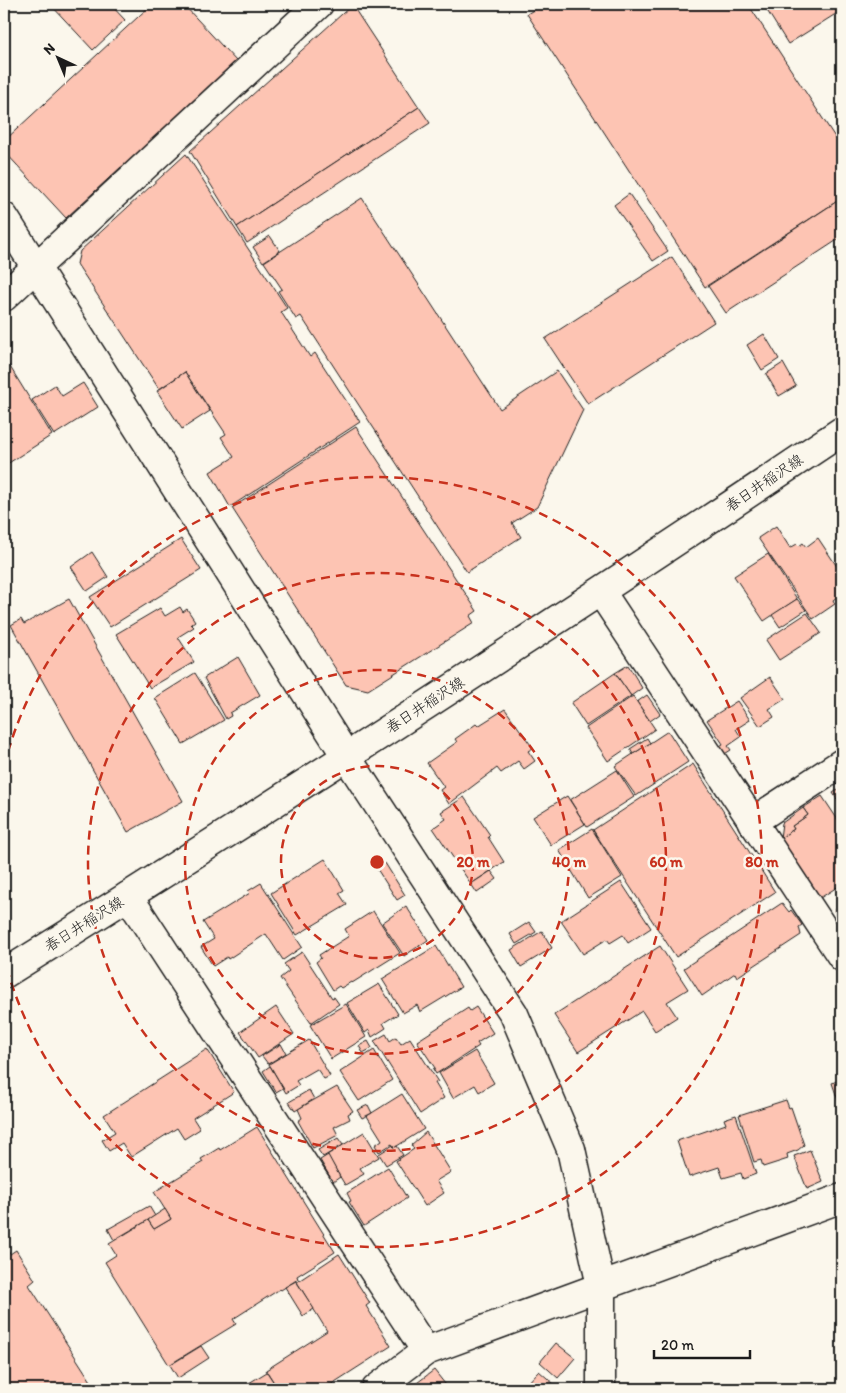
<svg xmlns="http://www.w3.org/2000/svg" width="846" height="1393" font-family="Itim,'Klee One',sans-serif">
<rect width="100%" height="100%" fill="#fbf7ec"/>
<filter id="ink" filterUnits="userSpaceOnUse"><feTurbulence type="fractalNoise" baseFrequency=".02" numOctaves="2"/><feDisplacementMap in="SourceGraphic" scale="10" xChannelSelector="R" yChannelSelector="G"/><feConvolveMatrix kernelMatrix="1 2 1 2 8 2 1 2 1" color-interpolation-filters="sRGB"/></filter>
<g filter="url(#ink)">
<g fill="#fdc4b3" stroke="#1c1c1c">
<path d="M50,4h60l15,16 -32,30z"/>
<path d="M152,4h31l54,58 -114,106 -2,-1 -55,51 -62,-67v-10z"/>
<path d="M543,4h205l94,144v50l-137,89 -178,-273z"/>
<path d="M763,4h79v6l-54,34z"/>
<path d="M352,5l67,102 -182,120 -47,-76z"/>
<path d="M419,107l11,16 -183,120 -10,-16z"/>
<path d="M186,154l101,154 -6,4 29,45 5,-4 45,69 -130,85 -20,-35 24,-15 -13,-20 5,-3 -41,-62 -26,17 -82,-125 3,-13z"/>
<path d="M629,194l39,57 -15,10 -39,-56z"/>
<path d="M362,198l138,211 57,-38 26,39 -46,97 -25,16 9,14 -54,35 -166,-256 -5,3 -18,-28 4,-2 -18,-27z"/>
<path d="M842,198v39l-116,76 -18,-27z"/>
<path d="M270,236l10,15 -17,11 -10,-15z"/>
<path d="M672,257l42,65 -126,82 -43,-65z"/>
<path d="M764,334l15,25 -17,11 -15,-25z"/>
<path d="M4,357l48,78 -48,31z"/>
<path d="M783,363l13,23 -17,10 -13,-22z"/>
<path d="M185,372l25,39 -28,18 -25,-38z"/>
<path d="M83,383l15,24 -44,28 -22,-35 23,-15 7,11z"/>
<path d="M356,427l121,184 -7,5 4,7 -106,67 -22,-5 -114,-177z"/>
<path d="M776,526l14,22 7,-4 2,2 4,-3 3,4 12,-9 24,36v19l-9,7 2,4 -22,15 -55,-81z"/>
<path d="M181,539l20,31 -91,57 -20,-30z"/>
<path d="M92,552l16,25 -21,14 -16,-24z"/>
<path d="M768,554l29,45 -33,22 -30,-45z"/>
<path d="M69,599l114,202 -55,31 -117,-207 10,-6 3,5z"/>
<path d="M797,599l9,11 -26,17 -8,-12z"/>
<path d="M180,607l3,5 4,-3 8,12 -4,3 3,3 -16,10 16,25 -44,26 -34,-54 44,-26 5,8z"/>
<path d="M807,613l14,20 -42,27 -13,-20z"/>
<path d="M238,657l22,38 -30,18 1,3 -5,3 -22,-41z"/>
<path d="M628,665l14,23 -11,8 -16,-23z"/>
<path d="M195,673l29,47 -41,24 -28,-46z"/>
<path d="M615,673l16,23 -45,30 -15,-23z"/>
<path d="M770,677l15,22 -16,10 5,8 -14,9 -20,-28z"/>
<path d="M647,695l13,19 -10,7 -13,-19z"/>
<path d="M633,696l22,33 -47,32 -22,-33z"/>
<path d="M737,701l13,19 -14,9 5,8 -13,9 3,4 -8,5 -5,-8 5,-3 -16,-24z"/>
<path d="M505,709l28,39 -5,3 7,10 -11,8 -6,-8 -17,12 -4,-5 -48,36 -9,-14 4,-3 -17,-24 30,-21 -2,-3 21,-15 2,2z"/>
<path d="M668,731l20,31 -52,34 -21,-30z"/>
<path d="M647,738l3,5 -17,11 -3,-5z"/>
<path d="M693,764l82,128 -99,65 -83,-127z"/>
<path d="M617,770l17,27 -47,30 -17,-27z"/>
<path d="M842,787v20l-9,-14z"/>
<path d="M567,796l18,28 -34,21 -18,-28z"/>
<path d="M822,796l20,30v58l-22,14 -40,-60 14,-9 -2,-3 16,-11 -5,-7z"/>
<path d="M464,797l26,38 -2,2 16,25 -33,22 -38,-56 13,-9 -5,-7z"/>
<path d="M803,808l5,7 -16,11 2,3 -14,9 2,-15z"/>
<path d="M592,829l30,48 -34,21 -29,-48z"/>
<path d="M325,859l19,31 -5,3 8,12 -50,30 -26,-42z"/>
<path d="M385,863l20,32 -8,5 -20,-31z"/>
<path d="M491,871l6,8 -20,14 -6,-9z"/>
<path d="M621,882l30,46 -23,15 -5,-8 -13,8 -3,-4 -24,15 -22,-33z"/>
<path d="M261,883l41,64 -19,13 -17,-26 -38,25 -1,-2 -14,9 -12,-19 13,-8 -11,-17 47,-29 -2,-2z"/>
<path d="M782,903l7,9 2,-2 11,15 -3,2 2,8 -64,42 -2,-4 -33,23 -18,-28z"/>
<path d="M842,904v19l-8,-13z"/>
<path d="M406,906l22,34 -24,16 -22,-33z"/>
<path d="M373,911l27,42 -48,30 -1,-1 -10,6 -2,-2 -6,4 -17,-28 5,-4 -2,-3 30,-19 -4,-7z"/>
<path d="M529,922l7,10 -20,12 -6,-10z"/>
<path d="M542,931l10,17 -31,19 -10,-17z"/>
<path d="M436,946l25,41 -41,25 -3,-7 -14,8 -21,-34z"/>
<path d="M660,946l28,43 -21,13 10,15 -22,14 -13,-20 -64,41 -24,-37z"/>
<path d="M302,952l30,46 2,-1 5,7 -28,19 -31,-45 9,-7 -5,-7z"/>
<path d="M379,984l19,30 -15,9 3,5 -14,9 -3,-7 -4,3 -18,-30z"/>
<path d="M346,1004l20,33 -35,22 -21,-34z"/>
<path d="M276,1007l18,27 -36,24 -18,-26z"/>
<path d="M476,1007l17,26 -16,10 2,3 -43,28 -3,-5 2,-1 -18,-27 51,-33 2,3z"/>
<path d="M386,1034l4,7 6,-4 5,7 9,-6 28,44 -3,1 9,15 -24,16 -46,-73z"/>
<path d="M309,1040l21,36 -6,3 -7,-10 -21,12 3,4 -13,8 -17,-29z"/>
<path d="M368,1041l4,7 -9,5 -4,-7z"/>
<path d="M281,1044l5,9 -18,11 -6,-8z"/>
<path d="M207,1049l27,43 -41,26 7,11 -16,10 -7,-11 -46,29 -9,-14 -13,8 -7,-11 13,-8 -11,-17z"/>
<path d="M374,1050l18,30 -33,21 -19,-29z"/>
<path d="M475,1051l19,32 -15,9 -4,-7 -22,13 -14,-25z"/>
<path d="M270,1066l13,22 -7,4 -13,-21z"/>
<path d="M842,1079v33l-10,-29z"/>
<path d="M337,1087l16,24 -5,3 2,5 -16,8 4,8 -25,13 -15,-27 4,-3 -4,-9z"/>
<path d="M309,1090l5,9 -19,12 -6,-9z"/>
<path d="M402,1094l22,35 -27,17 -3,2 -2,-4 -13,8 -4,-7 7,-5 -15,-24z"/>
<path d="M786,1100l3,8 2,-1 13,38 -6,5 -11,4 1,5 -25,8 -2,-7 -7,2 -15,-47z"/>
<path d="M368,1105l4,8 -10,5 -5,-8z"/>
<path d="M736,1115l20,59 -13,5 -2,-6 -18,5 -4,-11 -30,10 -12,-36 49,-17 -2,-5z"/>
<path d="M257,1127l78,125 -38,24 1,3 -17,11 -1,-1 -47,30 3,5 -67,41 -64,-103 11,-7 -7,-11 39,-24 6,9 17,-10 -17,-27 49,-30 -2,-3 18,-11 1,2z"/>
<path d="M364,1132l15,25 -19,11 4,6 -19,11 -18,-30z"/>
<path d="M426,1132l25,40 -15,9 8,12 -19,13 -29,-45 18,-12 -3,-4z"/>
<path d="M338,1138l5,7 -20,12 -5,-7z"/>
<path d="M393,1145l1,3 3,-2 6,9 -17,10 -7,-11z"/>
<path d="M810,1150l13,32 -16,7 -13,-33z"/>
<path d="M328,1155l12,22 -7,5 -13,-22z"/>
<path d="M388,1167l19,31 -43,28 -15,-24 2,-1 -4,-8z"/>
<path d="M149,1206l6,10 -41,24 -6,-11z"/>
<path d="M165,1209l6,10 -17,10 -6,-9z"/>
<path d="M4,1245l6,9 6,-4 19,30 -6,5 67,104h-92z"/>
<path d="M339,1254l31,49 -4,3 25,40 -67,43h-46l-12,-19 61,-39 -30,-49z"/>
<path d="M296,1281l18,28 -11,7 -18,-29z"/>
<path d="M556,1343l19,15 -17,20 -18,-16z"/>
<path d="M201,1346l8,12 -31,20 -8,-13z"/>
<path d="M434,1370l15,19h-40z"/>
<path d="M539,1371l16,14 -1,2 2,2h-34z"/>
<path d="M267,1372l11,17h-25l-4,-6z"/>
</g>
<g fill="none" stroke-linecap="round" stroke-linejoin="round">
<defs>
<g id="minor">
<path d="M4,297l315,-293"/>
<path d="M601,592l241,365"/>
<path d="M752,822l90,-59"/>
<path d="M128,896l298,455"/>
<path d="M376,1389l50,-38 416,-153"/>
</g>
<path id="tertiary" d="M4,217l342,539 168,258 57,135 30,137v103"/>
<path id="primary" d="M4,974c282,-176 561,-358 838,-543"/>
</defs>
<use href="#minor" stroke="#1c1c1c" stroke-width="31"/>
<use href="#tertiary" stroke="#1c1c1c" stroke-width="31"/>
<use href="#primary" stroke="#1c1c1c" stroke-width="31"/>
<use href="#minor" stroke="#fbf7ec" stroke-width="28"/>
<use href="#tertiary" stroke="#fbf7ec" stroke-width="28"/>
<use href="#primary" stroke="#fbf7ec" stroke-width="28"/>
</g>
</g>
<g fill="none" stroke="#c8321e" stroke-width="2.5" stroke-dasharray="9 6">
<circle cx="377" cy="862" r="96"/>
<circle cx="377" cy="862" r="192"/>
<circle cx="377" cy="862" r="289"/>
<path d="M4 766A385 385 0 1 1 4 958"/>
</g>
<g text-anchor="middle" stroke-width="5" stroke-linejoin="round" paint-order="stroke">
<g font-size="15" fill="#1c1c1c" stroke="#fbf7ec">
<text transform="translate(764 483) rotate(-34)" y="5">春日井稲沢線</text>
<text transform="translate(425 705) rotate(-33)" y="5">春日井稲沢線</text>
<text transform="translate(84 924) rotate(-32)" y="5">春日井稲沢線</text>
</g>
</g>
<circle cx="377" cy="862" r="8" fill="#c8321e" stroke="#fbf7ec" stroke-width="2.5"/>
<g font-size="15" text-anchor="middle" font-weight="bold" fill="#c8321e" stroke="#fbf7ec" stroke-width="5" stroke-linejoin="round" paint-order="stroke">
<text x="473" y="867">20 m</text>
<text x="569" y="867">40 m</text>
<text x="666" y="867">60 m</text>
<text x="762" y="867">80 m</text>
</g>
<rect width="846" height="1393" fill="none" stroke="#fbf7ec" stroke-width="20"/>
<rect x="10" y="10" width="826" height="1373" fill="none" stroke="#1c1c1c" stroke-width="2" filter="url(#ink)"/>
<g transform="translate(58 58) rotate(316)" stroke="#fbf7ec" stroke-width="4" paint-order="stroke">
<path d="M0-4L9 19L0 12L-9 19Z" fill="#1c1c1c"/>
<text y="-8" font-size="14" font-weight="bold" text-anchor="middle" fill="#1c1c1c">N</text>
</g>
<path d="M654 1350v8h96v-8" fill="none" stroke="#1c1c1c" stroke-width="2.5"/>
<text x="661" y="1350" font-size="15" fill="#1c1c1c" stroke="#fbf7ec" stroke-width="4" paint-order="stroke">20 m</text>
</svg>
